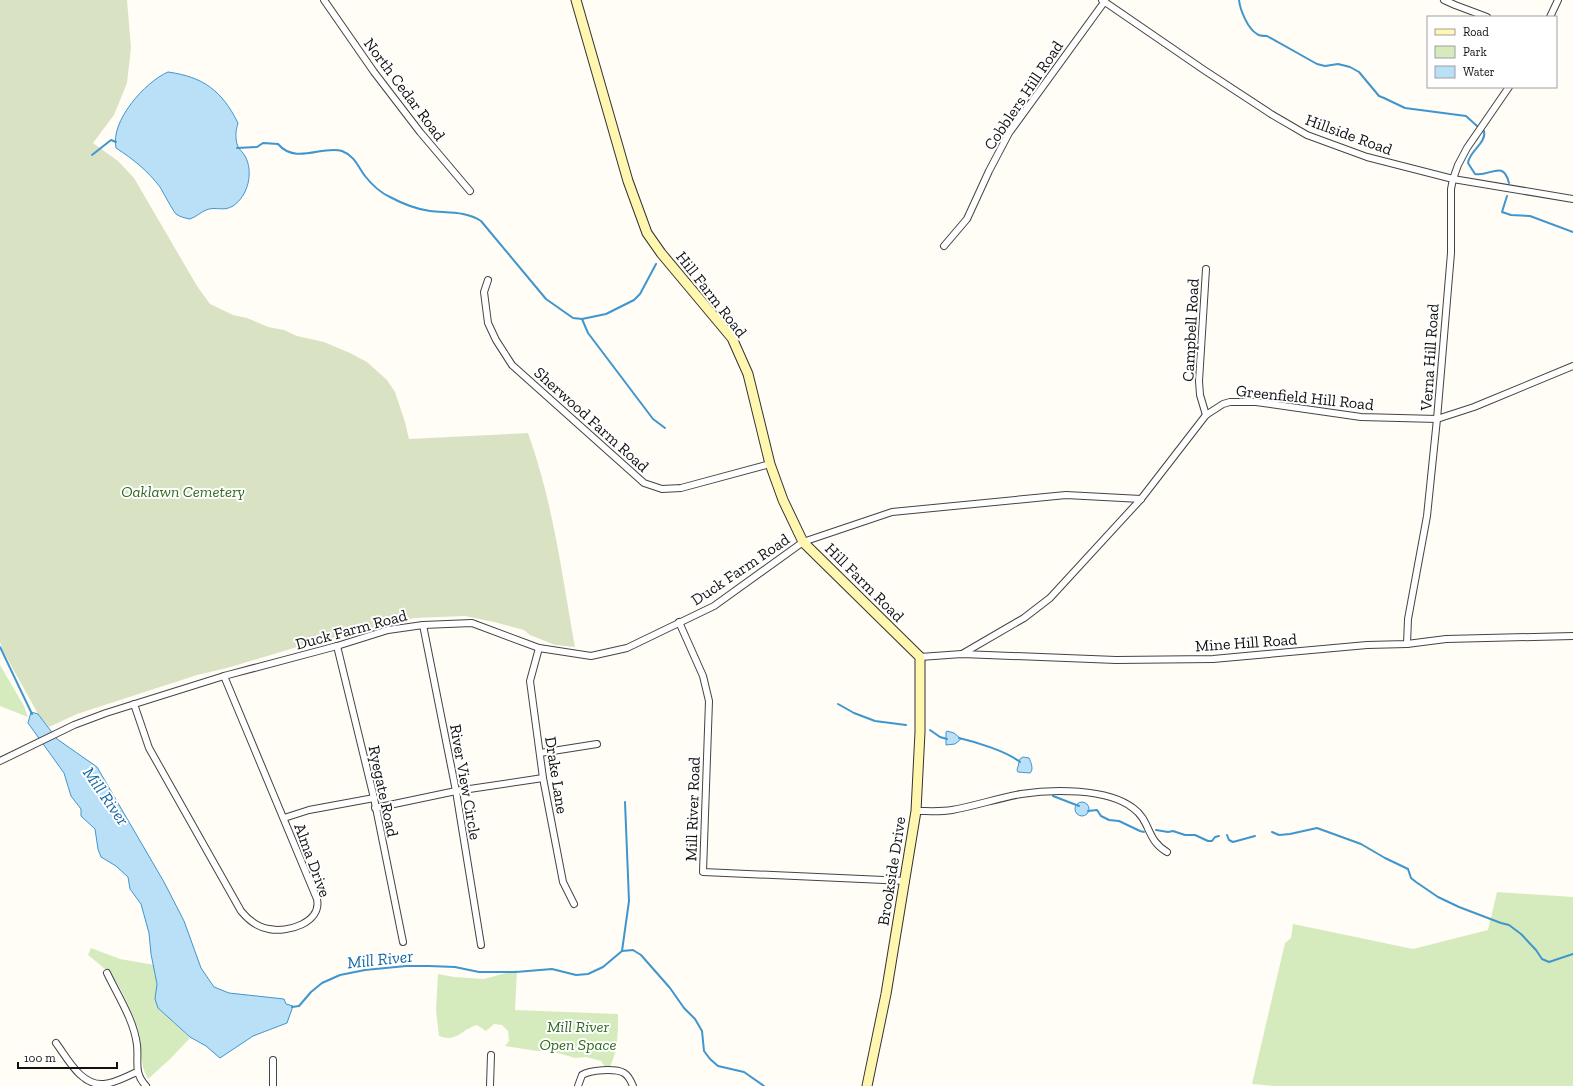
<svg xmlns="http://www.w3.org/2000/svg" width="1573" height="1086" font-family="'Zilla Slab',serif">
<rect width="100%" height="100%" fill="#fffdf5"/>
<g fill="#d5ebbd">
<path d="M0,665l24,41 4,11 -28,-11z"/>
<path d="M1497,892l76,5v189h-298l-23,-2 33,-141 6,-5 2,-14 120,25 75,-19z"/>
<path d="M91,948l29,11 34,6 3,19 -2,15 3,9 32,30 -19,20 -23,21c-8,-14 -6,-27 -8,-42 -2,-13 -16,-42 -23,-54 -7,-11 -19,-20 -29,-28z"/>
<path d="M517,970l-2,40 103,4c0,21 0,38 -10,57l-7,-10 -15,-4 -11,1 -24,-7h-14l-32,-5 4,-5 -1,-10 -6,-6 -8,-1 -8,7 -9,-6c-16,4 -19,18 -38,11l-3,-26 2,-36 16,3 30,2z"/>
</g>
<path fill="#d9e3c4" d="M0,0h127l4,48 -4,35 -13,32 -21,28 25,18 16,17 63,108 13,18 23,11 14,3 21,9 16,3 13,6 27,6 26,11 17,9 20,18 8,12 10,30 4,17 119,-6c25,69 34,142 47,214l-20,-2 -25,-10 -6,-5 -30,-8 -29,-6 -51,2 -71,18 -26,5 -90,27 -30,7 -120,39 -28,13 -11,-13 -36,-65 -2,-7z"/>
<g fill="#b9e0f7" stroke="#3f96cf">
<path d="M168,72c36,5 54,19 70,51 -2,7 -3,13 -1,21 1,5 6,8 8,12 9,16 3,40 -12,50 -10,6 -17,0 -27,4 -5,2 -10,7 -16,9 -5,-1 -10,-2 -14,-5 -3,-3 -13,-22 -16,-27 -12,-16 -27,-28 -44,-39 -6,-27 29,-66 52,-76z"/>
<path d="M31,712l7,2 19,25 40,28 67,115 20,39 17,47 13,19 15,6 55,6 2,5 7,2 -6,17 -34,13 -33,22 -14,-12 -16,-9 -32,-29 -3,-9 2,-15 -6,-30 -2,-21 -8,-29 -11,-15 -2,-12 -12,-11 -15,-9 -3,-8 -3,-20 -14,-13v-7l-10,-13 -7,-23 -36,-50z"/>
<path d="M947,731l7,2 7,6 -6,5 -9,1v-13z"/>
<path d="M1023,757l6,1c2,4 5,12 1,15l-12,-1 -1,-2 3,-11z"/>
<circle cx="1082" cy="809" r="7"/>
</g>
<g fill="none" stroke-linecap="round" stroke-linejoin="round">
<g stroke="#3f96cf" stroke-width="2">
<path d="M1239,0c1,10 9,29 18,34 2,2 7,2 10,2l50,28 8,2 13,-2 12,3 9,5 20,24 5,2 21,10 61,8 11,10"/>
<path d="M1484,131c3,12 -15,20 -16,32l7,11c15,3 28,-15 34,9"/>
<path d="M237,148l20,-1 6,-4 15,1c18,21 44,1 64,7 13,5 16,16 23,25 7,9 14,16 25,21 13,7 25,12 40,14 18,2 36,0 51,10l65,78 27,19 9,1 24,-5 28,-14 6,-6 16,-30"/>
<path d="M92,155l19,-15 5,2"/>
<path d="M1507,196l-5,16 9,3 19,1 43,16"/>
<path d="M582,319l6,14 65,86 12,9"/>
<path d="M0,647l32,67"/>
<path d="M838,704l16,9 21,8 31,4"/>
<path d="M930,730l10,7 7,2"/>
<path d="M959,738c17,4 47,13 61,24"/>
<path d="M1053,796l26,10"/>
<path d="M1088,811l9,-1 4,6 8,4 10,1 21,10 4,1"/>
<path d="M1156,830l12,2 5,-1 12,4h10l13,6h4l3,-4 4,-1"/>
<path d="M1272,832l7,3 11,-1 27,-6 44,16 24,14 23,11 3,9 5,4 22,15 21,10 42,16 8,2 12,9 15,16 6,9 7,3 24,-8"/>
<path d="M1227,835l2,5 4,2 22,-6"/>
<path d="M622,951l7,-50 -4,-99"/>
<path d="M292,1007l7,-1 12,-14 11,-9 18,-8 25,-5 41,-4h23l26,1 24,5h37l36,-3 24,6 12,-1 15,-7 19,-16 11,-1 8,5 29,33 14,20 11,11 7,12 2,20 6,8 8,7 26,6 20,14"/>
</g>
<defs>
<g id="minor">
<path d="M324,0l50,72 46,60 50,59"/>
<path d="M1102,0l102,70 67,44 36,21 60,22 86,22 120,20"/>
<path d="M1444,0l11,5 32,12"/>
<path d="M1550,17l8,-17"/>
<path d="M944,246l23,-27 22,-48 20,-38 96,-132"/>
<path d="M488,280l-4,12 4,31 8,17 16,25 132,118 18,6 19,-1 89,-24"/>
<path d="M1206,415l-6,-20 -1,-14 7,-112"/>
<path d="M679,622l24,54 6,25 -6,171 203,9"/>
<path d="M423,625l33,166 25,154"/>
<path d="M1407,644l1,-25 19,-103 10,-97 14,-166v-64l2,-10 5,-14 9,-17 42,-61"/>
<path d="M337,646l37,152 29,144"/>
<path d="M539,648l-9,33 13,97 20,104 11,22"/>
<path d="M962,654l62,-36 26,-20 91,-99 65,-84 17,-11 7,-2h26l105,15 76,2 37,-12 99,-41"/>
<path d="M920,657l42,-3 154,6 97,-1 154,-14 40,-1 39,-5 127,-3"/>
<path d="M134,704l15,44 92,163c8,10 16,16 28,18 18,4 53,-6 48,-30l-93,-223"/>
<path d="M540,753l57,-9"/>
<path d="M0,761l74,-36 32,-12 118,-37 113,-30 51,-16 35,-5 49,-2 67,25 52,8 36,-8 87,-42 89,-64 89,-30 174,-17 75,4"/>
<path d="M375,808l81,-17 87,-13"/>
<path d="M916,811c12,0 25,1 36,-1 23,-4 46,-12 69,-16 31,-5 86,-6 112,14 18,13 13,32 34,44"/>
<path d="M284,818l25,-8 65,-12"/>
<path d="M107,973c11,23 27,47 30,72 2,17 -4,27 9,41"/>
<path d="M56,1043c12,16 25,43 48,41 12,-1 23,-8 33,-12"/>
<path d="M273,1060v26"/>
<path d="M490,1086l1,-31"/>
<path d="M578,1086l4,-11c8,-5 33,-7 42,-2 5,3 7,8 9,13"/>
</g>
<path id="secondary" d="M576,0l52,181 19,52 14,20 71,85 16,36 22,90 13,36 20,42 117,115v75l-4,79 -30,183 -19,92"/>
</defs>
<use href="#minor" stroke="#444" stroke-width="8"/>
<use href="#secondary" stroke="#333" stroke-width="11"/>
<use href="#minor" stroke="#fff" stroke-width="6"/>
<use href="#secondary" stroke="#fff6b0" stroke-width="9"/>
</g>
<g text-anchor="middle" stroke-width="4" stroke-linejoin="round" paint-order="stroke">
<g font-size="16" fill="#111" stroke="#fff">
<text transform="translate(405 89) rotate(53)" y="6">North Cedar Road</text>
<text transform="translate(1023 95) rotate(-56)" y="6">Cobblers Hill Road</text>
<text transform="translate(1349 134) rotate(20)" y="6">Hillside Road</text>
<text transform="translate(712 294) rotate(52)" y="6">Hill Farm Road</text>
<text transform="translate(1190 330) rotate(-87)" y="6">Campbell Road</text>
<text transform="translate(1429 357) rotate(-86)" y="6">Verna Hill Road</text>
<text transform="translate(1305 397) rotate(6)" y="6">Greenfield Hill Road</text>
<text transform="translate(592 419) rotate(42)" y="6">Sherwood Farm Road</text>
<text transform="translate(740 569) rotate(-34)" y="6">Duck Farm Road</text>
<text transform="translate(865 582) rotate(45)" y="6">Hill Farm Road</text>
<text transform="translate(351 629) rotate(-15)" y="6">Duck Farm Road</text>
<text transform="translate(1246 642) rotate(-4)" y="6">Mine Hill Road</text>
<text transform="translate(557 775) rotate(81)" y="6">Drake Lane</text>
<text transform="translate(466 782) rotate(80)" y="6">River View Circle</text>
<text transform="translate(384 791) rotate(78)" y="6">Ryegate Road</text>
<text transform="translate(692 809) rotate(-88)" y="6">Mill River Road</text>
<text transform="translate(313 860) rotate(70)" y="6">Alma Drive</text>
<text transform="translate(891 871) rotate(-81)" y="6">Brookside Drive</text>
</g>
<g font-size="16" font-style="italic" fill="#2f6b1f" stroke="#fff">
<text x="183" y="497">Oaklawn Cemetery</text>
<text x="578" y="1032">Mill River<tspan x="578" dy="18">Open Space</tspan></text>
</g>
<g font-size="17" font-style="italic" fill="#1768a6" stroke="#fff">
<text transform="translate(106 796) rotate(55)" y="6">Mill River</text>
<text transform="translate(380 959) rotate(-6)" y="6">Mill River</text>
</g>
</g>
<rect x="1427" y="16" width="130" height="72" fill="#ffffff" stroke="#a0a0a0"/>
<rect x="1435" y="29" width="20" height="6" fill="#fff6b0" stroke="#a0a0a0"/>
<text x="1463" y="36" font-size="12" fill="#111111">Road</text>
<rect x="1435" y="46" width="20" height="12" fill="#d5ebbd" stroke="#a0a0a0"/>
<text x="1463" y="56" font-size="12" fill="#111111">Park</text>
<rect x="1435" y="66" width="20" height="12" fill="#b9e0f7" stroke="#a0a0a0"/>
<text x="1463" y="76" font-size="12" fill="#111111">Water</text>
<path d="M18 1062v6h99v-6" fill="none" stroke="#111111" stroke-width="2"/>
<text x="24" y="1062" font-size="12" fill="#111111" stroke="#ffffff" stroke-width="3" paint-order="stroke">100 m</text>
</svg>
